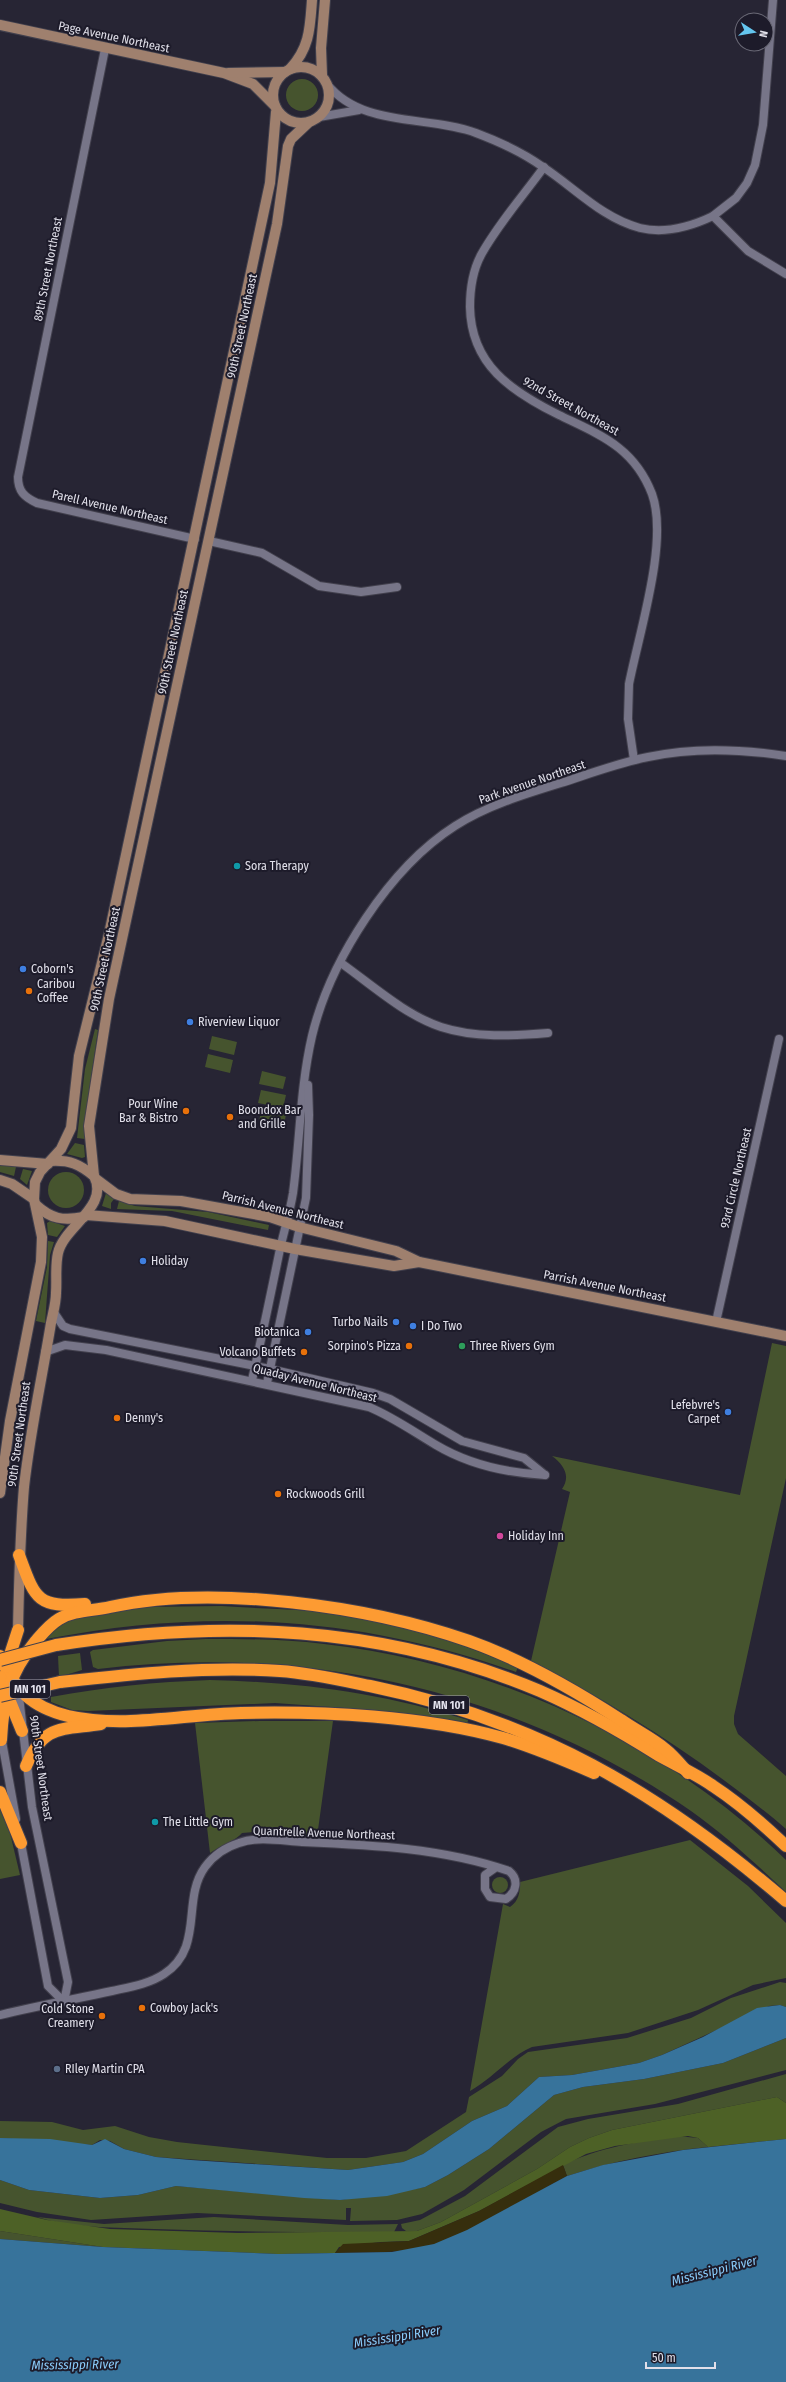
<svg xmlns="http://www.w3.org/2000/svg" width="786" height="2382" font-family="'Fira Sans Condensed',sans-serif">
<rect width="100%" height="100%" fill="#272534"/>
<g fill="#46542e">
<circle cx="302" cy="95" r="16"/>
<path d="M95,1029l3,1 -10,69 -3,40 -8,-1 8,-69z"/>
<path d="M212,1036l25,6 -3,13 -25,-6z"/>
<path d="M208,1054l25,6 -3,13 -25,-6z"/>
<path d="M262,1071l24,6 -3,12 -24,-5z"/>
<path d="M261,1090l25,5 -3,13 -25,-5z"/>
<path d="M262,1108l24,6 -2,12 -25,-5z"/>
<path d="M75,1143l9,2 1,12 -3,1 -15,-4z"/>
<path d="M0,1164l16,3 -2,9 -14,-4z"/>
<path d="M23,1169l9,2 -5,14 -7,-6z"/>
<circle cx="66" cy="1190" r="18"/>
<path d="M106,1193l8,6 -3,4v6l-9,-3z"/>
<path d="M119,1201l16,5 73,6 61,13 -1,5 -96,-19 -55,-2z"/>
<path d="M50,1221l15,5 -8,11 -9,-2 -1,-12z"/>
<path d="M48,1241l6,1 -4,13 -5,68 -9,-2 11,-54z"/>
<path d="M772,1343l14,3v132l-52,238v8l4,10 48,42v53c-18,-16 -37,-30 -57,-45 -62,-47 -129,-87 -198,-123l39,-169 -8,-3c9,-13 2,-24 -10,-33l188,39z"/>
<path d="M221,1606c42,3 85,3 127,8 58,7 116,32 170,53l-2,5c-157,-55 -306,-65 -470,-33l1,-5 14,-14 83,-13z"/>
<path d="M206,1639c39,0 79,0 118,5 169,19 340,97 462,216v32c-30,-28 -61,-57 -95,-81 -174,-120 -384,-168 -593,-142l-5,-2 -3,-15 3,-2 74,-9z"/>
<path d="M80,1653l2,17 -23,7 -1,-21z"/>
<path d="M210,1680c90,2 172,13 258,40l-1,5 -95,-15 -97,-7 -187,8 -16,-1 -21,-8v-5c54,-10 104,-15 159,-17z"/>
<path d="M260,1721h73l-16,116 -56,-2 -7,-3 -12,1c-5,7 -24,14 -32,20l-15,-130z"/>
<path d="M0,1808l10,25 10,42 -20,4z"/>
<path d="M690,1840l58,46 38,37v55l-33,7 -55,25 -70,23 -96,14c-22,9 -40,32 -62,44l33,-187 7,3c9,-6 10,-15 10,-25z"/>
<circle cx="500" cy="1885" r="8"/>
<path d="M780,1982l6,1v24l-6,-2 -11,1 -107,49 -23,8 -67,12 -33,2 -32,29 -35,15 -49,33 -20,8 -55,8 -192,-13 -32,-8 -14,-8 -10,-1 -8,5 -92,-7v-17l52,1 31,8 32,-4 34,11 28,5 150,16h39l40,-7 60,-39 3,-15 33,-21 16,-17 10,-7 99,-14 64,-20 40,-20z"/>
<path d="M786,2038v32l-131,34 -89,15 -25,13 -77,58 -42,24 -25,6 -47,1 1,-13h-5v12l-149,-7 -106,7 -54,-8 -37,-9v-23l29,10 71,8 38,-3 38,-9 164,14 69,-10 16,-3 23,-12 41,-26 65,-54 29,-8 61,-8 79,-16z"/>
<path d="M786,2074v29l-9,-6 -165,33 -23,8 -19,9 -33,22 -96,53 -24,9h-11l-4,-3 -1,-4 19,-4 45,-24 93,-69 30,-8 90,-15z"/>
<path d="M677,2136l21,2 10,9c-48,5 -95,14 -141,29l-4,-11c37,-18 74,-23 114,-29z"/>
<path d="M37,2217l67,7 110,-7 134,8 50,-1 -4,8 -9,1c-77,-1 -154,-1 -231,-4 -39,-2 -79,0 -117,-12z"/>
<path d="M0,2231l103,16 -103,-8z"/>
</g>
<path fill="#4d6126" d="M777,2097l9,6v36l-78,8 -10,-9 -10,-2 -73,10 -29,8 -107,57 -70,30 -28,1 -42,5 -4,6 -57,1 -175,-7 -103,-16v-22l47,11 63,9 128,4 179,-2 24,-9 96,-53 33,-22 19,-9 23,-8z"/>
<path fill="#362e0d" d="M563,2165l4,11c-42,22 -87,54 -132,68 -32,10 -67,8 -100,9l8,-9 66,-3 70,-30z"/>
<g fill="#37739b">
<path d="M780,2005l6,2v31l-63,25 -79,16 -61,8 -29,8 -65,54 -41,26 -23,12 -38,9 -47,4 -36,-2 -128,-12 -38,9 -38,3 -71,-8 -29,-10v-42l50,1 42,6 13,-6 19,10 32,8 35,3 157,10 55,-8 20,-8 49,-33 35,-15 32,-29 33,-2 67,-12 23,-8 41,-18 54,-29z"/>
<path d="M786,2139v243h-786v-143l103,8 175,7 114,-2 42,-8 33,-14 100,-54 36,-11 80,-15z"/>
</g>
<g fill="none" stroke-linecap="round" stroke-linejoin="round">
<defs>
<g id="street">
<path d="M105,49l-87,428c0,14 6,20 19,26l158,36"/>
<path d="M327,84c35,44 101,31 149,49 24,9 46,19 67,34 32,21 59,51 97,61 25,6 50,-1 73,-12l35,35 38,23"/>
<path d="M319,117l40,-7"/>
<path d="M544,167c-21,29 -46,57 -63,88 -8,15 -11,34 -11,52 1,58 41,84 89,108 41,20 75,32 93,79 17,47 -13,139 -23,190l-1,35 6,41"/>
<path d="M713,216l23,-18 11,-15 8,-18 8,-40 10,-125"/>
<path d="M209,541l53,12 57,33 42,6 36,-5"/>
<path d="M341,963c31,22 64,52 100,64 34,11 72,9 107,6"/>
<path d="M53,1311l10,15 7,3 200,40 103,24 17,6 72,42 62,17 21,17"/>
<path d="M716,1322l63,-283"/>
<path d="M45,1352l20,-7 41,5 263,57c24,10 45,25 67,38 32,19 72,28 109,30"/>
<path d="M252,1380c10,-43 19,-87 28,-131 4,-18 10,-37 13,-56 7,-52 7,-105 19,-157 18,-75 77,-168 143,-210 31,-20 70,-32 106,-43 28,-9 57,-20 87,-26 45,-10 93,-8 138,-1"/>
<path d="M267,1383l39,-185 3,-83 -1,-30"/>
<path d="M18,1688l14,119 36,175 -4,20"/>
<path d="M1,1736l15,83"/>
<path d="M20,1838l28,148 16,16"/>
<path d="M0,2015c37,-9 75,-16 112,-24 18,-4 37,-7 52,-17 41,-27 17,-74 41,-107 8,-11 21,-20 34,-24 19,-7 44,-2 63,-1 70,3 140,6 207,29 10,8 8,21 -3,28l-16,-2 -5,-8v-14l10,-7"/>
</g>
<g id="secondary">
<path d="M0,25l224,48 29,11 22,22"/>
<circle cx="301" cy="95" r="28"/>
<path d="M290,69c20,-21 20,-42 22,-69"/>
<path d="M228,73l57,-1"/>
<path d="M322,75l-1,-27 4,-48"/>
<path d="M0,1160l48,4"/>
<path d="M94,1176l-5,-50 20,-127 168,-775 11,-78 3,-7 17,-16"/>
<path d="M96,1179l20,15 14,5 51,2 89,16 29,10 97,24 23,11 367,74"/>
<path d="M0,1180l12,4 22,15"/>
<path d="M36,1205c15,14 27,16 48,12"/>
<path d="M86,1215l79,6 130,28 99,17 25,-4"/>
<path d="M0,1493l10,-72 31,-159 1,-25 -8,-38 1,-17 5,-10 21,-23 10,-21 8,-72 30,-122 161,-751 6,-71"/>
<path d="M18,1630c1,-48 2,-95 6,-143 6,-55 18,-109 27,-164 2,-10 5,-20 5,-30 1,-13 -1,-27 2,-40 6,-27 52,-46 36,-77 -15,-12 -24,-16 -43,-15"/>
</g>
<g id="highway">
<path d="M19,1555c16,43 17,53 66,49"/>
<path d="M56,1645c165,-26 328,-20 484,46 41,18 80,40 118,64 18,10 38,19 55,31 26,17 51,39 73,60"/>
<path d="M0,1656c15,34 31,51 68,60 57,13 116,-2 173,-3 82,-2 183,3 262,25 31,9 61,22 91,35"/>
<path d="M6,1667l12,-37"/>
<path d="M0,1677l22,54"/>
<path d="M60,1682c73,-8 146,-16 220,-11 30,2 61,9 90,15 166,34 288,105 416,215"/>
<path d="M1,1740c2,-41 8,-66 34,-98 7,-8 14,-17 24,-23 15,-9 34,-8 51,-12 104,-23 258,-1 359,34 54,19 104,48 152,79 14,10 31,18 44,29 9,7 16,16 23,24"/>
<path d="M26,1766c18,-42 34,-36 75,-42"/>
<path d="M0,1792l21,51"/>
</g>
</defs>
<use href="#street" stroke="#42404d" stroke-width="10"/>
<use href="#secondary" stroke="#42404d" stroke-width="12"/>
<use href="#highway" stroke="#42404d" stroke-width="14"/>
<use href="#street" stroke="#777588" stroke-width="8"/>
<use href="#secondary" stroke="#9f806e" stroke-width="10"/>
<use href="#highway" stroke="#fd9b32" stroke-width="12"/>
<defs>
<g id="highway-bridge">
<path d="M0,1660l56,-15"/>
<path d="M0,1696l60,-14"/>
</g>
</defs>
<use href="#highway-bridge" stroke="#42404d" stroke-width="14" stroke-linecap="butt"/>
<use href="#highway-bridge" stroke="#fd9b32" stroke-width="12"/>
</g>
<g fill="#0f9aa8" stroke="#1d1b2a" stroke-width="1.5">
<circle cx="237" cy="866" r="4"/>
<circle cx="155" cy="1822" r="4"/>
</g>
<g fill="#3f7fe0" stroke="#1d1b2a" stroke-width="1.5">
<circle cx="23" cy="969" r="4"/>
<circle cx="190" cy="1022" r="4"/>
<circle cx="143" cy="1261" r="4"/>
<circle cx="396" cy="1322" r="4"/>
<circle cx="413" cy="1326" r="4"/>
<circle cx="308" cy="1332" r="4"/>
<circle cx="728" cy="1412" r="4"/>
</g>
<g fill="#e8710a" stroke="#1d1b2a" stroke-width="1.5">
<circle cx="29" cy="991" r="4"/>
<circle cx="186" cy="1111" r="4"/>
<circle cx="230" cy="1117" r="4"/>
<circle cx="409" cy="1346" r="4"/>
<circle cx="304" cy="1352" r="4"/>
<circle cx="117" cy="1418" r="4"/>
<circle cx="278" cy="1494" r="4"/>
<circle cx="142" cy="2008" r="4"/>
<circle cx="102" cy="2016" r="4"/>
</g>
<circle fill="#2e9e5b" stroke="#1d1b2a" stroke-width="1.5" cx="462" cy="1346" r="4"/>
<circle fill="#d1479c" stroke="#1d1b2a" stroke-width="1.5" cx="500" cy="1536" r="4"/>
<circle fill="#5c6f8a" stroke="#1d1b2a" stroke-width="1.5" cx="57" cy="2069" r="4"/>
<g text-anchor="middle" stroke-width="4" stroke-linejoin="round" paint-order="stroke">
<g fill="#1d1b2a" stroke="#a6a5b0" stroke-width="1">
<rect x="10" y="1680" width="40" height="18" rx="3"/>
<rect x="429" y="1696" width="40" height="18" rx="3"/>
</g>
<g font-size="11" font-weight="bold" fill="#e1e0ea">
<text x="30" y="1693">MN 101</text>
<text x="449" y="1709">MN 101</text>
</g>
<g font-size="12" fill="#e1e0ea" stroke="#1d1b2a">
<text transform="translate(114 37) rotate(12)" y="4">Page Avenue Northeast</text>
<text transform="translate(48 269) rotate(-79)" y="4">89th Street Northeast</text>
<text transform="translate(242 326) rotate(-78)" y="4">90th Street Northeast</text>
<text transform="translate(571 406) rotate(29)" y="4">92nd Street Northeast</text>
<text transform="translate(110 507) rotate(13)" y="4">Parell Avenue Northeast</text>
<text transform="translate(173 642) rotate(-78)" y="4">90th Street Northeast</text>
<text transform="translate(532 782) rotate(-19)" y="4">Park Avenue Northeast</text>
<text transform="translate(105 959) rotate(-78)" y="4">90th Street Northeast</text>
<text transform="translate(736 1178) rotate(-77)" y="4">93rd Circle Northeast</text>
<text transform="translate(283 1210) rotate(14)" y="4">Parrish Avenue Northeast</text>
<text transform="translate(605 1286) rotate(11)" y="4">Parrish Avenue Northeast</text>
<text transform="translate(315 1383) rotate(14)" y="4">Quaday Avenue Northeast</text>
<text transform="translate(19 1434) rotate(-82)" y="4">90th Street Northeast</text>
<text transform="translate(41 1768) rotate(82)" y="4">90th Street Northeast</text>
<text transform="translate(324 1833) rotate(2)" y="4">Quantrelle Avenue Northeast</text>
</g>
<g font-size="12" fill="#e1e0ea" stroke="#1d1b2a" text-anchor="start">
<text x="245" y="870">Sora Therapy</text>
<text x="31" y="973">Coborn's</text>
<text x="37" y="988">Caribou<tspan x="37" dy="14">Coffee</tspan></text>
<text x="198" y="1026">Riverview Liquor</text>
<text x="178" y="1108" text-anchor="end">Pour Wine<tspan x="178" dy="14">Bar &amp; Bistro</tspan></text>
<text x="238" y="1114">Boondox Bar<tspan x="238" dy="14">and Grille</tspan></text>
<text x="151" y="1265">Holiday</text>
<text x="388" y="1326" text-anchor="end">Turbo Nails</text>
<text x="421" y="1330">I Do Two</text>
<text x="300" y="1336" text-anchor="end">Biotanica</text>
<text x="401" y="1350" text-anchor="end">Sorpino's Pizza</text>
<text x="470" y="1350">Three Rivers Gym</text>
<text x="296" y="1356" text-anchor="end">Volcano Buffets</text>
<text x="720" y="1409" text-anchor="end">Lefebvre's<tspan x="720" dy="14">Carpet</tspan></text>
<text x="125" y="1422">Denny's</text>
<text x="286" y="1498">Rockwoods Grill</text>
<text x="508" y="1540">Holiday Inn</text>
<text x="163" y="1826">The Little Gym</text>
<text x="150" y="2012">Cowboy Jack's</text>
<text x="94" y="2013" text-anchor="end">Cold Stone<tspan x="94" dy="14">Creamery</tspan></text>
<text x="65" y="2073">RIley Martin CPA</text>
</g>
<g font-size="13" font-style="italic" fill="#8accfb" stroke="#1d1b2a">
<text transform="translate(714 2270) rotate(-14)" y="5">Mississippi River</text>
<text transform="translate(397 2336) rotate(-9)" y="5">Mississippi River</text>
<text transform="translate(75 2364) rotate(-1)" y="5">Mississippi River</text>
</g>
</g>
<g transform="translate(754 32) rotate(102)"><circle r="19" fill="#1d1b2a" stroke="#6b6a77"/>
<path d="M0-3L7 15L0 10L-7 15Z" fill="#64c5ee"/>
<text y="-6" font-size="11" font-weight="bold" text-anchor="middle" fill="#e1e0ea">N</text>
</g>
<path d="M646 2362v6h69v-6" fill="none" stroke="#e1e0ea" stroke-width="2"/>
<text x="652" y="2362" font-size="12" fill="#e1e0ea" stroke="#1d1b2a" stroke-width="3" paint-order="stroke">50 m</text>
</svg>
